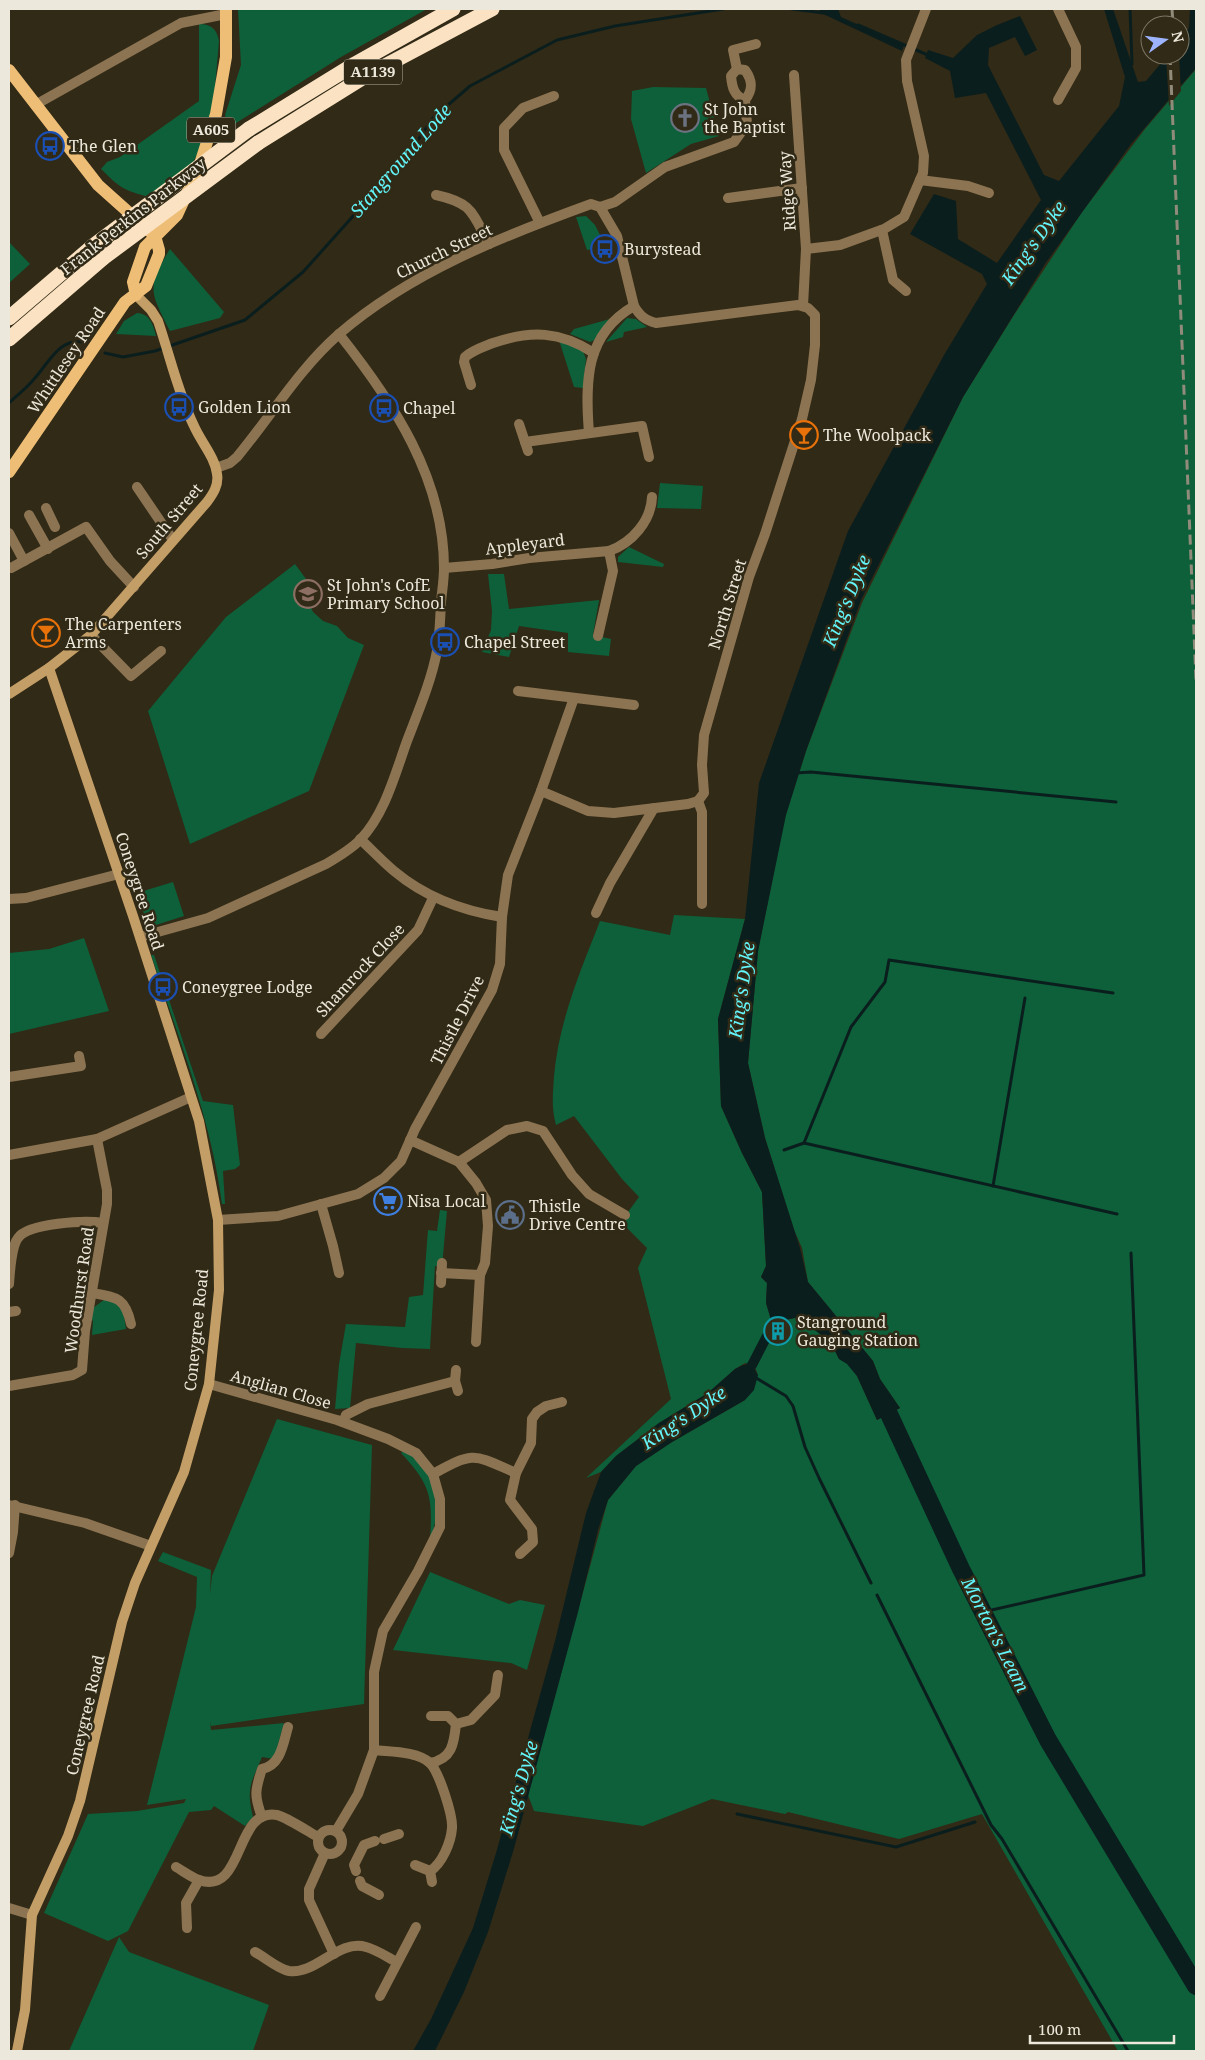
<svg xmlns="http://www.w3.org/2000/svg" width="1205" height="2060" font-family="'Noto Serif',serif">
<rect width="100%" height="100%" fill="#312a16"/>
<g fill="#0d6039">
<path d="M238,9h189l-86,48 -113,71 -3,-13 16,-50z"/>
<path d="M199,24c12,0 18,5 20,17l-5,58 -5,20 -12,36 -12,21 -36,21c-26,-7 -29,-9 -48,-28l6,-7 13,-5 79,-56z"/>
<path d="M1196,69v1982h-78l-136,-237 -83,25 -111,-27 -3,2 -73,-15 -69,27 -109,-15 -6,-16 80,-295 28,-34 36,-24 73,-42 13,-25 -3,-8 -10,-4 -10,6 -27,24 -49,30 -43,33 -15,16 -15,6 85,-79 -33,-131 9,-20 -23,-23 4,-13 11,-15 -17,-18 -48,-63 -18,9c-5,-18 -3,-31 -2,-49 5,-55 26,-104 46,-155l70,14 4,-20 71,4 -27,100 3,87 21,47 20,39 4,74 -5,11 6,6 -1,20 6,20 27,-6 32,26 8,16 8,4 10,13 20,44 23,-12 -20,-29 -7,-18 -65,-79 -6,-34 -8,-18 -29,-92 -17,-75 10,-112 27,-134 21,-66 56,-148 101,-206 51,-82 68,-103 63,-83z"/>
<path d="M653,87l53,1 13,48 -28,8 -45,29 -15,-54 1,-28z"/>
<path d="M586,216l9,9 11,22 -19,3 -11,-33z"/>
<path d="M9,242l21,22 -21,19z"/>
<path d="M170,249l54,63 -4,6 -50,13c-20,-40 -24,-43 0,-82z"/>
<path d="M137,313c13,1 16,11 19,23l-40,-2 8,-13z"/>
<path d="M627,318l9,1 11,8 -23,5 -1,5 -17,5z"/>
<path d="M610,319l-15,21 -5,2 -20,-8 4,-5z"/>
<path d="M559,340l24,11 3,8 -3,29 -9,-1z"/>
<path d="M660,483l43,3 -2,23 -44,-1z"/>
<path d="M629,547l35,17 -1,3 -45,-5v-5z"/>
<path d="M295,564l11,15 2,21 5,12 10,9 14,5 11,12 16,7 -55,146 -119,53 -42,-133 78,-94z"/>
<path d="M488,574h16l5,35 90,-9 -6,35 18,4 -2,17 -41,-4v-19l-49,-7 -10,31 -27,-5 9,-22 1,-19z"/>
<path d="M173,882l11,34 -28,9c-12,-1 -17,-23 -16,-33z"/>
<path d="M84,938l25,73 -100,23v-81l40,-4z"/>
<path d="M151,955h3l49,146 30,4 7,60 -5,4 -12,2 2,33h-3c-11,-86 -44,-167 -71,-249z"/>
<path d="M440,1210l7,1 -5,56 -7,-1 -5,83 -28,-1 -46,-5 -6,65 -15,1 4,-45 7,-40 59,3 4,-30 14,-2 5,-65 9,1z"/>
<path d="M105,1299h5l13,10 3,20 -34,6 1,-14 -2,-2 2,-11z"/>
<path d="M277,1419l95,26 -8,259 -153,22 -1,-5 1,9 73,-7 -10,36 -12,-2c-11,26 -16,31 -9,60l-8,9 -31,-20 -3,4 -22,2 -61,119 -20,10 -64,-28 44,-99 49,-3 47,-8 2,-4 -39,6 49,-198 1,-30 -39,-16 5,-9 48,18 -1,24 2,-18z"/>
<path d="M405,1449c30,20 39,57 25,90 3,-43 0,-55 -29,-86z"/>
<path d="M430,1572l79,32 11,-4 25,5 -18,65 -16,-7 -118,-13z"/>
<path d="M119,1937l10,15 140,53 -16,46h-184z"/>
</g>
<g fill="#0b1e1e">
<path d="M819,9h19l3,8 63,28 -2,6 -81,-38z"/>
<path d="M1104,9h9l25,73 8,-1 22,-26h12v-15l9,-12 1,-19h6v59l-65,76 -86,120 -82,133 -102,203 -55,151 -20,64 -28,136 -10,112 17,75 35,110 8,34 65,79 7,18 20,29 -23,12 -20,-44 -10,-12 -8,-5 -8,-16 -32,-26 -27,6 -6,-20 1,-20 -6,-6 5,-11 -4,-74 -20,-39 -21,-47 -3,-87 27,-100 14,-136 89,-252 96,-176 43,-71 -5,-10 -72,-40 24,-40 22,7 2,38 39,24 44,-63 -55,-107 -31,5 -5,-27 -25,-13 3,-8 25,8 24,-23 20,-10 23,-9 17,34 -12,6 -10,-19 -26,11 -1,17 56,110 15,6 60,-75 6,-29z"/>
<path d="M743,1365h9l6,10 -4,15 -9,10 -73,42 -36,24 -28,34 -10,30 -20,82 -65,240 -25,80 -24,60 -29,59h-22l18,-32 42,-91 23,-75 59,-212 31,-128 15,-41 15,-16 43,-33 49,-30 27,-24z"/>
</g>
<path fill="#312a16" d="M1166,55h13l2,36 -12,15z"/>
<g fill="none" stroke-linecap="round" stroke-linejoin="round">
<g stroke="#0b1e1e" stroke-width="3">
<path d="M792,9l32,4"/>
<path d="M1130,9l2,55"/>
<path d="M858,25l72,31"/>
<path d="M105,353l18,4 32,-6 90,-31 58,-48 104,-116 26,-38 37,-32 87,-46 58,-14 108,-17"/>
<path d="M9,403c8,-8 18,-15 25,-24 15,-16 25,-42 51,-37"/>
<path d="M796,773l15,-1 305,30"/>
<path d="M804,1143l313,71"/>
<path d="M784,1150l20,-7 47,-116 34,-45 4,-22 224,33"/>
<path d="M993,1186l32,-188"/>
<path d="M753,1376l33,20 7,10 12,41 14,31 52,105"/>
<path d="M877,1595l114,230 11,14 126,212"/>
<path d="M983,1612l161,-37 -13,-322"/>
<path d="M737,1814l159,33 79,-25"/>
</g>
<path stroke="#0b1e1e" stroke-width="10" d="M744,1374l8,-9 27,-52"/>
<path stroke="#0b1e1e" stroke-width="18" d="M877,1395l12,19 72,155 87,171 148,246"/>
<g stroke="#8c7453" stroke-width="10">
<path d="M1058,9l18,38v21l-18,32"/>
<path d="M737,69l-4,-19 23,-6"/>
<path d="M794,75l12,174 -3,57"/>
<path d="M35,105l146,-82 45,-9"/>
<path d="M920,180l48,6 21,7"/>
<path d="M436,195c37,8 36,18 53,49"/>
<path d="M728,198l74,-10"/>
<path d="M600,207l15,-5 50,-35 69,-25 13,-18 -2,-24c8,-10 8,-19 0,-30l-8,-1 -6,7c1,11 3,20 14,24"/>
<path d="M540,223l-36,-73v-22l19,-20 31,-12"/>
<path d="M882,230l11,50 13,11"/>
<path d="M806,249l34,-4 44,-16 20,-12 19,-44 1,-17 -17,-75 -1,-21 20,-51"/>
<path d="M471,385l-7,-23 1,-5c8,-7 18,-10 28,-14 38,-13 67,-12 101,10"/>
<path d="M519,424l6,18"/>
<path d="M589,433c-4,-51 -4,-99 45,-127"/>
<path d="M528,451l-3,-9 117,-16 7,31"/>
<path d="M216,468l14,-5 7,-6c34,-41 62,-88 102,-123 72,-62 164,-98 252,-130l9,3 17,29 17,70c6,10 11,14 22,17l142,-18 10,3 7,7v30l-4,35 -9,39 -37,115 -16,43 -45,158 -2,30 2,28 -6,8"/>
<path d="M137,487l36,53"/>
<path d="M46,508l9,19"/>
<path d="M29,515l19,34"/>
<path d="M9,533l15,28"/>
<path d="M609,551c23,-8 42,-30 43,-54"/>
<path d="M11,568l75,-41 24,34 24,26"/>
<path d="M444,568l48,-4 37,-6 80,-7 4,20 -15,65"/>
<path d="M91,635l40,41 30,-25"/>
<path d="M518,691l116,14"/>
<path d="M541,791l47,20 26,2 74,-9 10,-3"/>
<path d="M698,801l4,11v92"/>
<path d="M360,839c11,10 22,22 34,32 31,26 69,40 108,46"/>
<path d="M9,899l17,-1 93,-24"/>
<path d="M596,913l14,-30 44,-75"/>
<path d="M140,937l68,-19 118,-54c12,-7 24,-14 34,-24 25,-26 35,-66 47,-99 11,-29 24,-59 30,-90 3,-16 3,-32 4,-49 1,-11 3,-22 3,-34 0,-90 -51,-166 -105,-234"/>
<path d="M321,1034l97,-104 15,-32"/>
<path d="M9,1077l72,-11 -2,-10"/>
<path d="M410,1140l49,22 17,21 10,17 2,26 -3,37 -5,12"/>
<path d="M9,1155l88,-16 94,-42"/>
<path d="M459,1162l48,-32 20,-4 16,5 29,44 17,19 36,21"/>
<path d="M321,1204l12,42 6,27"/>
<path d="M218,1220l60,-4 80,-22 26,-16 17,-17 14,-32 77,-139 8,-26 2,-47 6,-42 33,-84 33,-93"/>
<path d="M441,1273l39,2 -4,67"/>
<path d="M441,1283l1,-20"/>
<path d="M9,1284c1,-12 2,-37 9,-46 10,-15 68,-18 85,-15"/>
<path d="M92,1293c24,4 33,4 39,31"/>
<path d="M9,1312l7,-1"/>
<path d="M456,1370l-1,11 3,10"/>
<path d="M209,1384l128,36 51,19 28,14 17,21 7,25v28l-22,44 -35,60 -9,41v78l-16,44 -22,37"/>
<path d="M9,1386l64,-11 9,-5 3,-39 22,-127v-14l-10,-51"/>
<path d="M343,1422l3,-7 22,-11 87,-23"/>
<path d="M433,1474c42,-23 40,-20 83,-1"/>
<path d="M9,1505l76,18 66,23"/>
<path d="M9,1553l4,-21 2,-27"/>
<path d="M520,1554l13,-12 -1,-13 -22,-29 6,-27 15,-30 1,-24 5,-7 9,-6 16,-4"/>
<path d="M431,1716h17l8,8 15,-4 24,-25 3,-20"/>
<path d="M374,1750c16,2 43,1 56,13 9,9 23,52 22,65 -1,14 -10,36 -22,43"/>
<path d="M430,1763c22,-4 24,-19 26,-39"/>
<path d="M262,1817c-8,-21 -7,-27 0,-48 19,-4 21,-25 26,-42"/>
<circle cx="330" cy="1842" r="12"/>
<path d="M384,1839l15,-5"/>
<path d="M325,1853l-16,36v11l25,54"/>
<path d="M415,1865l15,6 2,11"/>
<path d="M176,1867c7,4 15,10 23,13 46,16 35,-73 78,-65 9,2 32,17 41,22"/>
<path d="M356,1871l-2,-6 10,-20 11,-4"/>
<path d="M360,1881l2,5 17,9"/>
<path d="M9,1908l23,7"/>
<path d="M187,1928l-1,-25 13,-23"/>
<path d="M255,1952c11,6 23,17 34,19 27,4 49,-32 77,-24 11,3 21,10 31,15"/>
<path d="M380,1996l36,-69"/>
</g>
<g stroke="#c49e67" stroke-width="10">
<path d="M9,694l40,-26 42,-33 116,-133c6,-8 12,-17 10,-28 -2,-17 -16,-32 -23,-48 -16,-33 -24,-70 -36,-105l-7,-11 -15,-15"/>
<path d="M17,2051l8,-41 7,-95 36,-79 12,-35 42,-179 13,-39 49,-111 25,-88 10,-94 -1,-70 -19,-99 -66,-205 -84,-248"/>
</g>
<g stroke="#efbe76" stroke-width="12">
<path d="M9,70l89,115 57,51 4,14v4l-13,32 -21,16 -116,170"/>
<path d="M136,295l-3,-13 12,-35 32,-32 22,-48 17,-53 10,-57v-48"/>
</g>
<g stroke="#fae2c2" stroke-width="15">
<path d="M249,129l106,-65 98,-55"/>
<path d="M258,143l106,-66 128,-68"/>
<path d="M9,318l84,-72"/>
<path d="M9,339l94,-81"/>
</g>
<g stroke="#918b7b" stroke-width="3" stroke-dasharray="10 5" stroke-linecap="butt">
<path d="M1172,9l1,16"/>
<path d="M1170,55l26,625"/>
</g>
<g stroke="#fae2c2" stroke-width="15">
<path d="M93,246l156,-117"/>
<path d="M103,258l155,-115"/>
</g>
</g>
<defs>
<symbol id="church-ring" viewBox="-11 -11 22 22"><circle r="9.5" fill="#312a16" stroke="#6b7280" stroke-width="1.5"/><path d="M-1.2-6h2.4v3.5h3.3v2.4h-3.3V6h-2.4V-.1h-3.3v-2.4h3.3Z" fill="#6b7280"/></symbol>
<symbol id="bus-ring" viewBox="-11 -11 22 22"><circle r="9.5" fill="#312a16" stroke="#1a4fb4" stroke-width="1.5"/><path d="M-5-6H5V4H4V6H2V4H-2V6H-4V4H-5ZM-3.5-4V0h7V-4ZM-3.5 1.2v1.5H-2V1.2ZM2 1.2v1.5H3.5V1.2Z" fill="#1a4fb4"/></symbol>
<symbol id="bar-ring" viewBox="-11 -11 22 22"><circle r="9.5" fill="#312a16" stroke="#e8710a" stroke-width="1.5"/><path d="M-6-5H6L.8 .8V4.5H3.5V6h-7V4.5H-.8V.8Z" fill="#e8710a"/></symbol>
<symbol id="school-ring" viewBox="-11 -11 22 22"><circle r="9.5" fill="#312a16" stroke="#8d6e63" stroke-width="1.5"/><path d="M0-5L7-2L0 1L-7-2ZM-4 1L0 2.5L4 1V4Q0 6-4 4Z" fill="#8d6e63"/></symbol>
<symbol id="supermarket-ring" viewBox="-11 -11 22 22"><circle r="9.5" fill="#312a16" stroke="#3f7fe0" stroke-width="1.5"/><path d="M-6-5.5h2.5l.6 2H6L4.5 2H-2.5L-4.4-4H-6ZM-1.5 3.2a1.3 1.3 0 1 0 .1 0ZM3 3.2a1.3 1.3 0 1 0 .1 0Z" fill="#3f7fe0"/></symbol>
<symbol id="civic-ring" viewBox="-11 -11 22 22"><circle r="9.5" fill="#312a16" stroke="#5c6f8a" stroke-width="1.5"/><path d="M-.6-6.5H3V-4.5H.6V-3L4-1V1h2V6H-6V1h2V-1L-.6-3ZM-1.2 2.5V6h2.4V2.5Z" fill="#5c6f8a"/></symbol>
<symbol id="building-ring" viewBox="-11 -11 22 22"><circle r="9.5" fill="#312a16" stroke="#0f9aa8" stroke-width="1.5"/><path d="M-4-6H4V6H1V3H-1V6H-4ZM-2.5-4.3h1.7v1.8h-1.7ZM.8-4.3h1.7v1.8H.8ZM-2.5-1h1.7V.8h-1.7ZM.8-1h1.7V.8H.8Z" fill="#0f9aa8"/></symbol>
</defs>
<g fill-rule="evenodd">
<use href="#church-ring" x="669" y="102" width="32" height="32"/>
<use href="#bus-ring" x="34" y="130" width="32" height="32"/>
<use href="#bus-ring" x="589" y="233" width="32" height="32"/>
<use href="#bus-ring" x="163" y="391" width="32" height="32"/>
<use href="#bus-ring" x="368" y="392" width="32" height="32"/>
<use href="#bar-ring" x="788" y="419" width="32" height="32"/>
<use href="#school-ring" x="292" y="578" width="32" height="32"/>
<use href="#bar-ring" x="30" y="617" width="32" height="32"/>
<use href="#bus-ring" x="429" y="626" width="32" height="32"/>
<use href="#bus-ring" x="147" y="971" width="32" height="32"/>
<use href="#supermarket-ring" x="372" y="1185" width="32" height="32"/>
<use href="#civic-ring" x="494" y="1199" width="32" height="32"/>
<use href="#building-ring" x="762" y="1315" width="32" height="32"/>
</g>
<g text-anchor="middle" stroke-width="5" stroke-linejoin="round" paint-order="stroke">
<g fill="#312a16" stroke="#b4afa0" stroke-width="1">
<rect x="344" y="59.5" width="58" height="25" rx="4"/>
<rect x="187" y="117.5" width="48" height="25" rx="4"/>
</g>
<g font-size="15" font-weight="bold" fill="#ece8db">
<text x="373" y="77">A1139</text>
<text x="211" y="135">A605</text>
</g>
<g font-size="16" fill="#ece8db" stroke="#312a16" text-anchor="start">
<text x="704" y="115">St John<tspan x="704" dy="18">the Baptist</tspan></text>
<text x="69" y="152">The Glen</text>
<text x="624" y="255">Burystead</text>
<text x="198" y="413">Golden Lion</text>
<text x="403" y="414">Chapel</text>
<text x="823" y="441">The Woolpack</text>
<text x="327" y="591">St John's CofE<tspan x="327" dy="18">Primary School</tspan></text>
<text x="65" y="630">The Carpenters<tspan x="65" dy="18">Arms</tspan></text>
<text x="464" y="648">Chapel Street</text>
<text x="182" y="993">Coneygree Lodge</text>
<text x="407" y="1207">Nisa Local</text>
<text x="529" y="1212">Thistle<tspan x="529" dy="18">Drive Centre</tspan></text>
<text x="797" y="1328">Stanground<tspan x="797" dy="18">Gauging Station</tspan></text>
</g>
<g font-size="16" fill="#ece8db" stroke="#312a16">
<text transform="translate(787 191) rotate(-94)" y="6">Ridge Way</text>
<text transform="translate(133 216) rotate(-38)" y="6">Frank Perkins Parkway</text>
<text transform="translate(444 251) rotate(-26)" y="6">Church Street</text>
<text transform="translate(66 360) rotate(-56)" y="6">Whittlesey Road</text>
<text transform="translate(169 521) rotate(-50)" y="6">South Street</text>
<text transform="translate(525 544) rotate(-7)" y="6">Appleyard</text>
<text transform="translate(727 604) rotate(-73)" y="6">North Street</text>
<text transform="translate(140 891) rotate(72)" y="6">Coneygree Road</text>
<text transform="translate(360 970) rotate(-47)" y="6">Shamrock Close</text>
<text transform="translate(457 1020) rotate(-63)" y="6">Thistle Drive</text>
<text transform="translate(79 1290) rotate(-82)" y="6">Woodhurst Road</text>
<text transform="translate(196 1330) rotate(-84)" y="6">Coneygree Road</text>
<text transform="translate(281 1389) rotate(16)" y="6">Anglian Close</text>
<text transform="translate(85 1715) rotate(-77)" y="6">Coneygree Road</text>
</g>
<g font-size="18" font-style="italic" fill="#63f5fa" stroke="#312a16">
<text transform="translate(401 161) rotate(-49)" y="6">Stanground Lode</text>
<text transform="translate(1034 243) rotate(-55)" y="6">King's Dyke</text>
<text transform="translate(847 601) rotate(-68)" y="6">King's Dyke</text>
<text transform="translate(742 990) rotate(-82)" y="6">King's Dyke</text>
<text transform="translate(684 1418) rotate(-34)" y="6">King's Dyke</text>
<text transform="translate(995 1635) rotate(63)" y="6">Morton's Leam</text>
<text transform="translate(519 1788) rotate(-74)" y="6">King's Dyke</text>
</g>
</g>
<rect width="1205" height="2060" fill="none" stroke="#ece8db" stroke-width="20"/>
<g transform="translate(1165 40) rotate(76)"><circle r="24" fill="#312a16" stroke="#7c7665"/>
<path d="M0-4L9 19L0 12L-9 19Z" fill="#9db4fd"/>
<text y="-8" font-size="14" font-weight="bold" text-anchor="middle" fill="#ece8db">N</text>
</g>
<path d="M1030 2035v8h144v-8" fill="none" stroke="#ece8db" stroke-width="2.5"/>
<text x="1038" y="2035" font-size="15" fill="#ece8db" stroke="#312a16" stroke-width="4" paint-order="stroke">100 m</text>
</svg>
